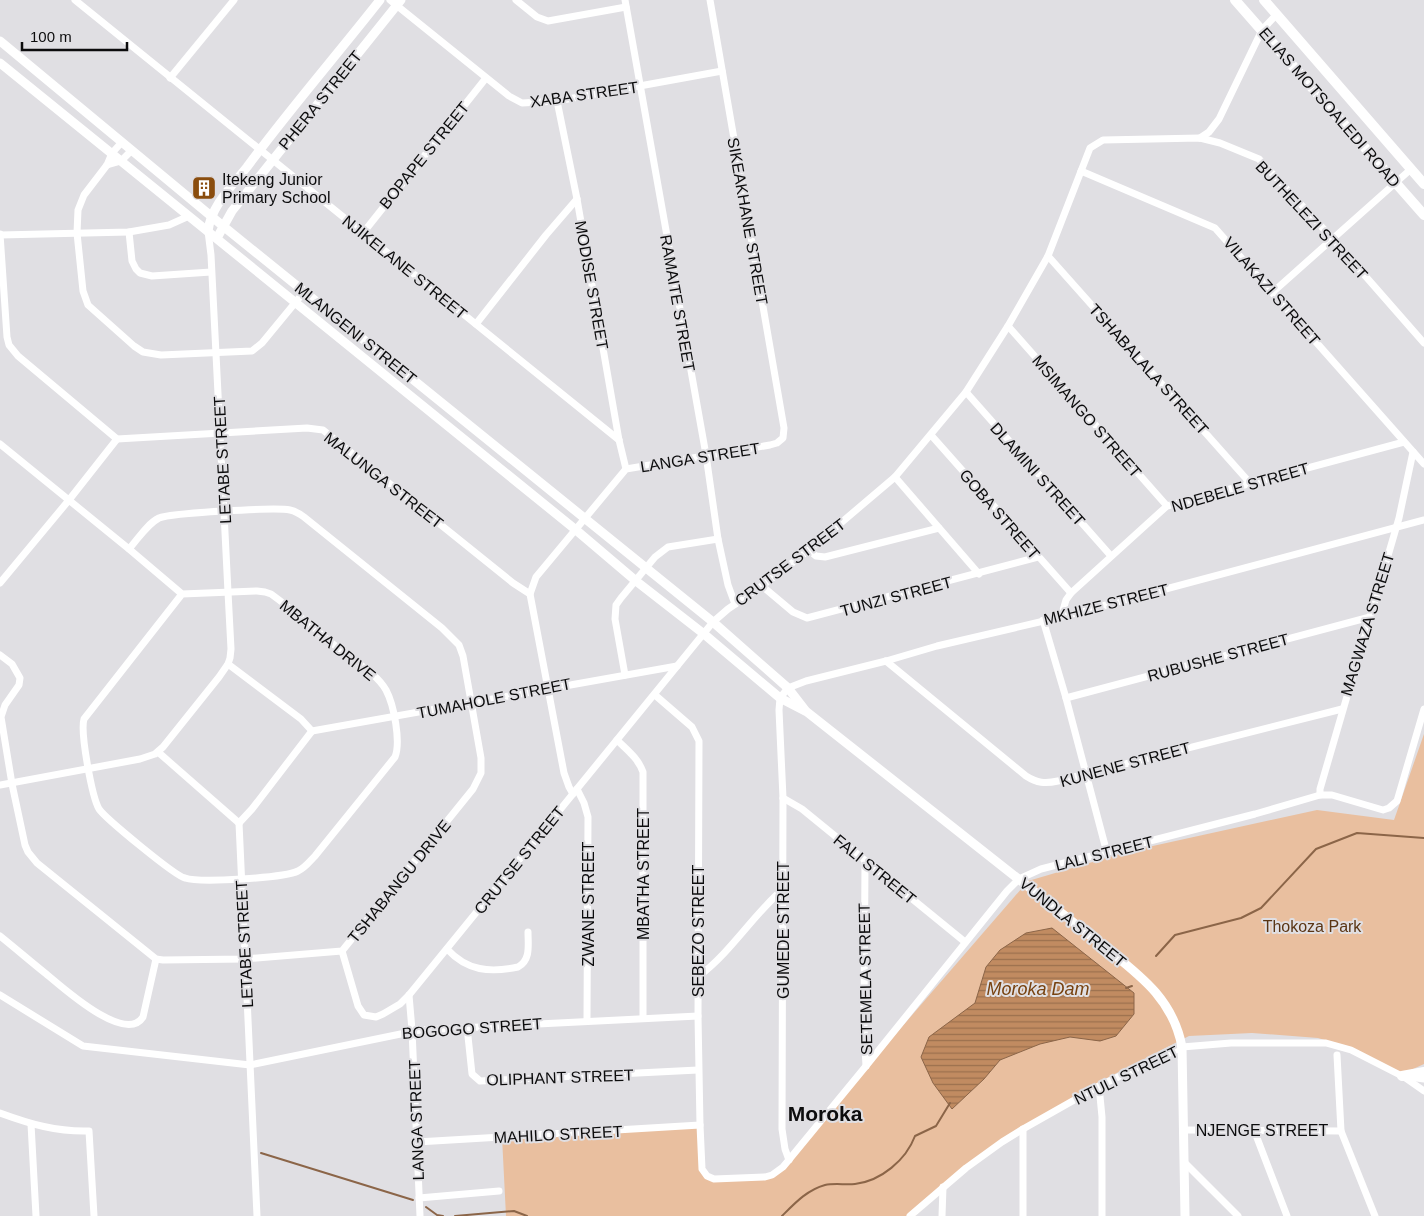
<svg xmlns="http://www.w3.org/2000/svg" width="1424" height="1216" font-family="Helvetica,sans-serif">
<defs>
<pattern id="water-rules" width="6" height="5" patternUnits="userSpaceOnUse" patternTransform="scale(1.25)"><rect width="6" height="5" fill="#c18b61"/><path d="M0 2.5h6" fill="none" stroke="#9b704e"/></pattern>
</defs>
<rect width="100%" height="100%" fill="#e0dfe3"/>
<path fill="#e9bf9f" d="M1424,734v330l-24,11 -49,-27 -33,-10 -66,-5 -63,3 -86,44 -49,32 -37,21 -53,40 -49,43h-409l-4,-79 195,-10 10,50h65l256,-296 102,-30 187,-41 77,10z"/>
<path fill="url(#water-rules)" stroke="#8b6548" d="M1052,928l82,65v21l-18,22 -16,5 -30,-4 -30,7 -40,16 -16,19 -32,30 -19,-26 -12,-26 8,-20 46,-34 11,-36 14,-17 26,-17z"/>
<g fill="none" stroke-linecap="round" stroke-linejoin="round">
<g stroke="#8b6548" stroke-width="2">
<path d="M1156,956l19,-21 66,-17 20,-10 55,-59 41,-16 67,5"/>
<path d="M1126,988l6,-2"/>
<path d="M261,1153l152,47"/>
<path d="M426,1207l11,8 6,1"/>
<path d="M455,1216l59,-5 13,5"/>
<path d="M782,1216c13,-13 25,-26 43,-31 9,-2 21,0 30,-1 26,-3 51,-24 60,-48l21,-10 14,-23"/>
</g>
<g stroke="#fff" stroke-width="7">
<path d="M75,0l544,440"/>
<path d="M390,0l119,96 13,7 35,-2 165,-30"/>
<path d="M516,0l21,17 11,4 78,-14"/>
<path d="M625,0l81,455 12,84 10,46 7,19"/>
<path d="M170,78l64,-78"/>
<path d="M557,101l20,98 42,241 7,29"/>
<path d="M1200,138l9,-6 10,-13 43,-89 15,-16"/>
<path d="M122,142l-10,11 -5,12 -23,30 -6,15 -1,23 6,58 5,14 46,41 9,6 18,3 91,-4 10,-8 42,-51"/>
<path d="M107,165l14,-4 11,-11"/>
<path d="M1081,171l134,57 209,236"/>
<path d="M129,232l3,29 4,8 4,4 12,3 59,-4"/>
<path d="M363,233l123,-155"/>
<path d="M0,234l7,103 2,8 9,11 99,83 190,-11 16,2 190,153 17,11 34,179 5,14 4,7"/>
<path d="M0,235l129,-3 40,-7 20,-9"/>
<path d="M1048,256l202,227"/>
<path d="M1273,292l138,-123"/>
<path d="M476,324l70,-89 31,-36"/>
<path d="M1008,326l159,180"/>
<path d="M966,392l145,164"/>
<path d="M931,435l140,158"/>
<path d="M0,444l129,105 53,45 75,-3 8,1 6,2c25,18 48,39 72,58 14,11 34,22 43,38 8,15 15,52 9,67l-80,99c-5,5 -10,12 -17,15 -14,7 -98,12 -113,7 -10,-2 -80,-60 -86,-69 -7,-12 -19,-77 -15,-90l98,-125"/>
<path d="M895,477l84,97"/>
<path d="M809,550l7,6 9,1 114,-29"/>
<path d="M0,583l69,-83 48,-61"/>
<path d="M762,586l31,26 14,6 231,-61"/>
<path d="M530,594l6,-17 90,-108 144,-24 7,-2 6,-5 1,-10 -74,-428"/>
<path d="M1061,617l5,-17 5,-7 96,-87 237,-64"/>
<path d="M1043,620l23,78 41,155"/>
<path d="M0,655l12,9 8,14 -1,7 -14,20 -4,12 11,67 13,61 3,7 9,11 119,96 7,1 82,-1 97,-8 131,-162 8,-16v-15l-18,-102 -4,-11 -17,-17 -138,-111c-4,-3 -9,-6 -14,-7 -14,-3 -119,3 -131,8 -12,6 -21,21 -30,31"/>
<path d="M886,661l140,115c11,7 19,8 32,5l284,-72"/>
<path d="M228,664l73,55 11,12"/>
<path d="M625,675l-10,-56 1,-14 5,-7 34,-41 13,-10 50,-8"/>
<path d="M655,695l37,32 7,14 -1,275 2,109 2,44 5,7 7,3 51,-2 7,-2 11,-8 83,-101 141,-175 12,-12 22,-10 214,-55 65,-19h12l51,15 6,-2 8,-7 27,-92"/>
<path d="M1066,698l304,-81"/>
<path d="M312,731l365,-65"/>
<path d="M617,740c10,10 21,18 26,32v246"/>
<path d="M158,752l81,71"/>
<path d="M0,785l140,-26 15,-5 8,-7 56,-70 9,-13 2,-6 1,-9 -3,-57 -17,-337 -3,-24"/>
<path d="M577,789l7,14 4,14 -1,203"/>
<path d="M1320,795v-6l79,-271 14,-66"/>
<path d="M783,798l19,11 163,133"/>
<path d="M239,823l18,393"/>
<path d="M239,823l13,-14 60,-78"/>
<path d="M865,861l-1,168 2,37"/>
<path d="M0,936c15,12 30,25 45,37 16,13 80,72 98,44l13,-58"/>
<path d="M447,949c20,22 43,24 71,18 13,-7 10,-22 10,-35"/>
<path d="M342,951l16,55 6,9 12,2 7,-3 17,-10 9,-9 304,-373 15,-13 34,-23 47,-36 86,-73 71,-85 42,-66 40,-70 42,-108 13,-8 97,-2 20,5 39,16 73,79 92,105"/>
<path d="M699,976c32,-24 54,-61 84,-87"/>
<path d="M0,995l83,51 167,19 170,-35 278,-14"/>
<path d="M409,995l3,35 8,186"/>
<path d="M467,1027l5,47 8,7 218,-11"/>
<path d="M1337,1055l4,76 34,85"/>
<path d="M1404,1077l20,14"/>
<path d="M1099,1086l3,31v99"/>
<path d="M0,1113c30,11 57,19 89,18l5,85"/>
<path d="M31,1124l5,92"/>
<path d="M1184,1130l157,1"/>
<path d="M1254,1130l33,86"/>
<path d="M417,1142l283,-17"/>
<path d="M789,1160l-4,-11 -3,-20 1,-331 -4,-88 1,-12 8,-10 18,-7 80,-20 51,-15 124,-29 363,-97"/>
<path d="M1185,1163l53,53"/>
<path d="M419,1198l80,-7"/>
<path d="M910,1216l56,-48 36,-26 21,-13 76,-43 83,-39 49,-4h95l25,7 51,26 22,3"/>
<path d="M942,1216l1,-29"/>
<path d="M1023,1216v-87"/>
</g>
<g stroke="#fff" stroke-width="9">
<path d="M0,41l223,185 490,396 75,66 17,22"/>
<path d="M0,63l576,467 60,51 68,53 76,64 27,14 295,233c36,29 71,53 80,102l3,169"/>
<path d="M208,231c3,-25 24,-45 39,-64 42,-57 89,-111 133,-167"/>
<path d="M217,238l15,-27 169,-211"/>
</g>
<g stroke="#fff" stroke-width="10">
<path d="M1235,0l189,215"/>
<path d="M1264,0l160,184"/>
<path d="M1402,1076l22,-4"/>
</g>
</g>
<defs>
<symbol id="building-square" viewBox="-11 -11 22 22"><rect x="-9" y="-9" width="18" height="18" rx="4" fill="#8a4d0e" stroke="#e0dfe3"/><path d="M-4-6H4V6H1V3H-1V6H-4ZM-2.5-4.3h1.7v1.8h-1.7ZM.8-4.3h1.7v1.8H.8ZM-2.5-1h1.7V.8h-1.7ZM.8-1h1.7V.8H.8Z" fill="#fff"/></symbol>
</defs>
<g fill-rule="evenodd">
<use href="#building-square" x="190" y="174" width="28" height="28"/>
</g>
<g text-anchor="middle" stroke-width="4" stroke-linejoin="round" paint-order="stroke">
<g font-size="16" fill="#0c0c0d" stroke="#e0dfe3">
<text transform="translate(584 94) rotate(-8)" y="6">XABA STREET</text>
<text transform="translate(320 100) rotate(-51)" y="6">PHERA STREET</text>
<text transform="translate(1330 107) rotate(49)" y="6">ELIAS MOTSOALEDI ROAD</text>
<text transform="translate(424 155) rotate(-51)" y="6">BOPAPE STREET</text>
<text transform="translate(1312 220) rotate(47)" y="6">BUTHELEZI STREET</text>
<text transform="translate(748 221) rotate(80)" y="6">SIKEAKHANE STREET</text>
<text transform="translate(405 267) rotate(39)" y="6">NJIKELANE STREET</text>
<text transform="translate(592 285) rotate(80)" y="6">MODISE STREET</text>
<text transform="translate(1272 291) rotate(49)" y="6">VILAKAZI STREET</text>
<text transform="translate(678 303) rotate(80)" y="6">RAMAITE STREET</text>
<text transform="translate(356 333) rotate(39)" y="6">MLANGENI STREET</text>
<text transform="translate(1149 369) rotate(48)" y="6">TSHABALALA STREET</text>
<text transform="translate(1087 416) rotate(49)" y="6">MSIMANGO STREET</text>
<text transform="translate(700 457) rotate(-9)" y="6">LANGA STREET</text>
<text transform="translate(222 460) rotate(-93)" y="6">LETABE STREET</text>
<text transform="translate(1038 474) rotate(48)" y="6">DLAMINI STREET</text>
<text transform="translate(384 480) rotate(38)" y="6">MALUNGA STREET</text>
<text transform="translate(1240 487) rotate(-16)" y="6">NDEBELE STREET</text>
<text transform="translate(1000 514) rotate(49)" y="6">GOBA STREET</text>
<text transform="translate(790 562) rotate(-37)" y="6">CRUTSE STREET</text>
<text transform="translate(896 596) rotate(-15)" y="6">TUNZI STREET</text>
<text transform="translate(1106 604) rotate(-14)" y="6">MKHIZE STREET</text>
<text transform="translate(1367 624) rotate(-73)" y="6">MAGWAZA STREET</text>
<text transform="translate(328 640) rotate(39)" y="6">MBATHA DRIVE</text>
<text transform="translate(1218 657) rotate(-15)" y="6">RUBUSHE STREET</text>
<text transform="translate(494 698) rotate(-11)" y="6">TUMAHOLE STREET</text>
<text transform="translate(1125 764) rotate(-15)" y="6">KUNENE STREET</text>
<text transform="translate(1104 853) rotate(-14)" y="6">LALI STREET</text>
<text transform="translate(519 860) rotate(-51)" y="6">CRUTSE STREET</text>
<text transform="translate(875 869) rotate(39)" y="6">FALI STREET</text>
<text transform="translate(643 874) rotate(-90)" y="6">MBATHA STREET</text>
<text transform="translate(399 881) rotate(-51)" y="6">TSHABANGU DRIVE</text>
<text transform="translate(588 904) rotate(-90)" y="6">ZWANE STREET</text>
<text transform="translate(1073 922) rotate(39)" y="6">VUNDLA STREET</text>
<text transform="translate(783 930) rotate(-90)" y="6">GUMEDE STREET</text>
<text transform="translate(698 931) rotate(-90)" y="6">SEBEZO STREET</text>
<text transform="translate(244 944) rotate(-93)" y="6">LETABE STREET</text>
<text transform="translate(865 979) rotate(-91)" y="6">SETEMELA STREET</text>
<text transform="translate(472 1028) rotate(-4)" y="6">BOGOGO STREET</text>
<text transform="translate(1126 1075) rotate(-26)" y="6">NTULI STREET</text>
<text transform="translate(560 1077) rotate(-2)" y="6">OLIPHANT STREET</text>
<text transform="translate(416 1120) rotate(-92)" y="6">LANGA STREET</text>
<text x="1262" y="1136">NJENGE STREET</text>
<text transform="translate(558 1134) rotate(-3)" y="6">MAHILO STREET</text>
</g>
<g font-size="16" fill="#0c0c0d" stroke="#e0dfe3" text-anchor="start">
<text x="222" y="185">Itekeng Junior<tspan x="222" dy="18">Primary School</tspan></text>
</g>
<g font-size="16" fill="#5a3514" stroke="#e0dfe3">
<text x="1312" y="932">Thokoza Park</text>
</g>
<g font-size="18" font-style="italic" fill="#774210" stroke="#e0dfe3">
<text x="1038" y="995">Moroka Dam</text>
</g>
<g font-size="21" font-weight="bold" fill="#0c0c0d" stroke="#e0dfe3">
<text x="825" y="1121">Moroka</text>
</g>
</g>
<path d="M22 42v8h105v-8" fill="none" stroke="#0c0c0d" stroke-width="2.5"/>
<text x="30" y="42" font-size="15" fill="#0c0c0d" stroke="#e0dfe3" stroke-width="4" paint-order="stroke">100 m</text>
</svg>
